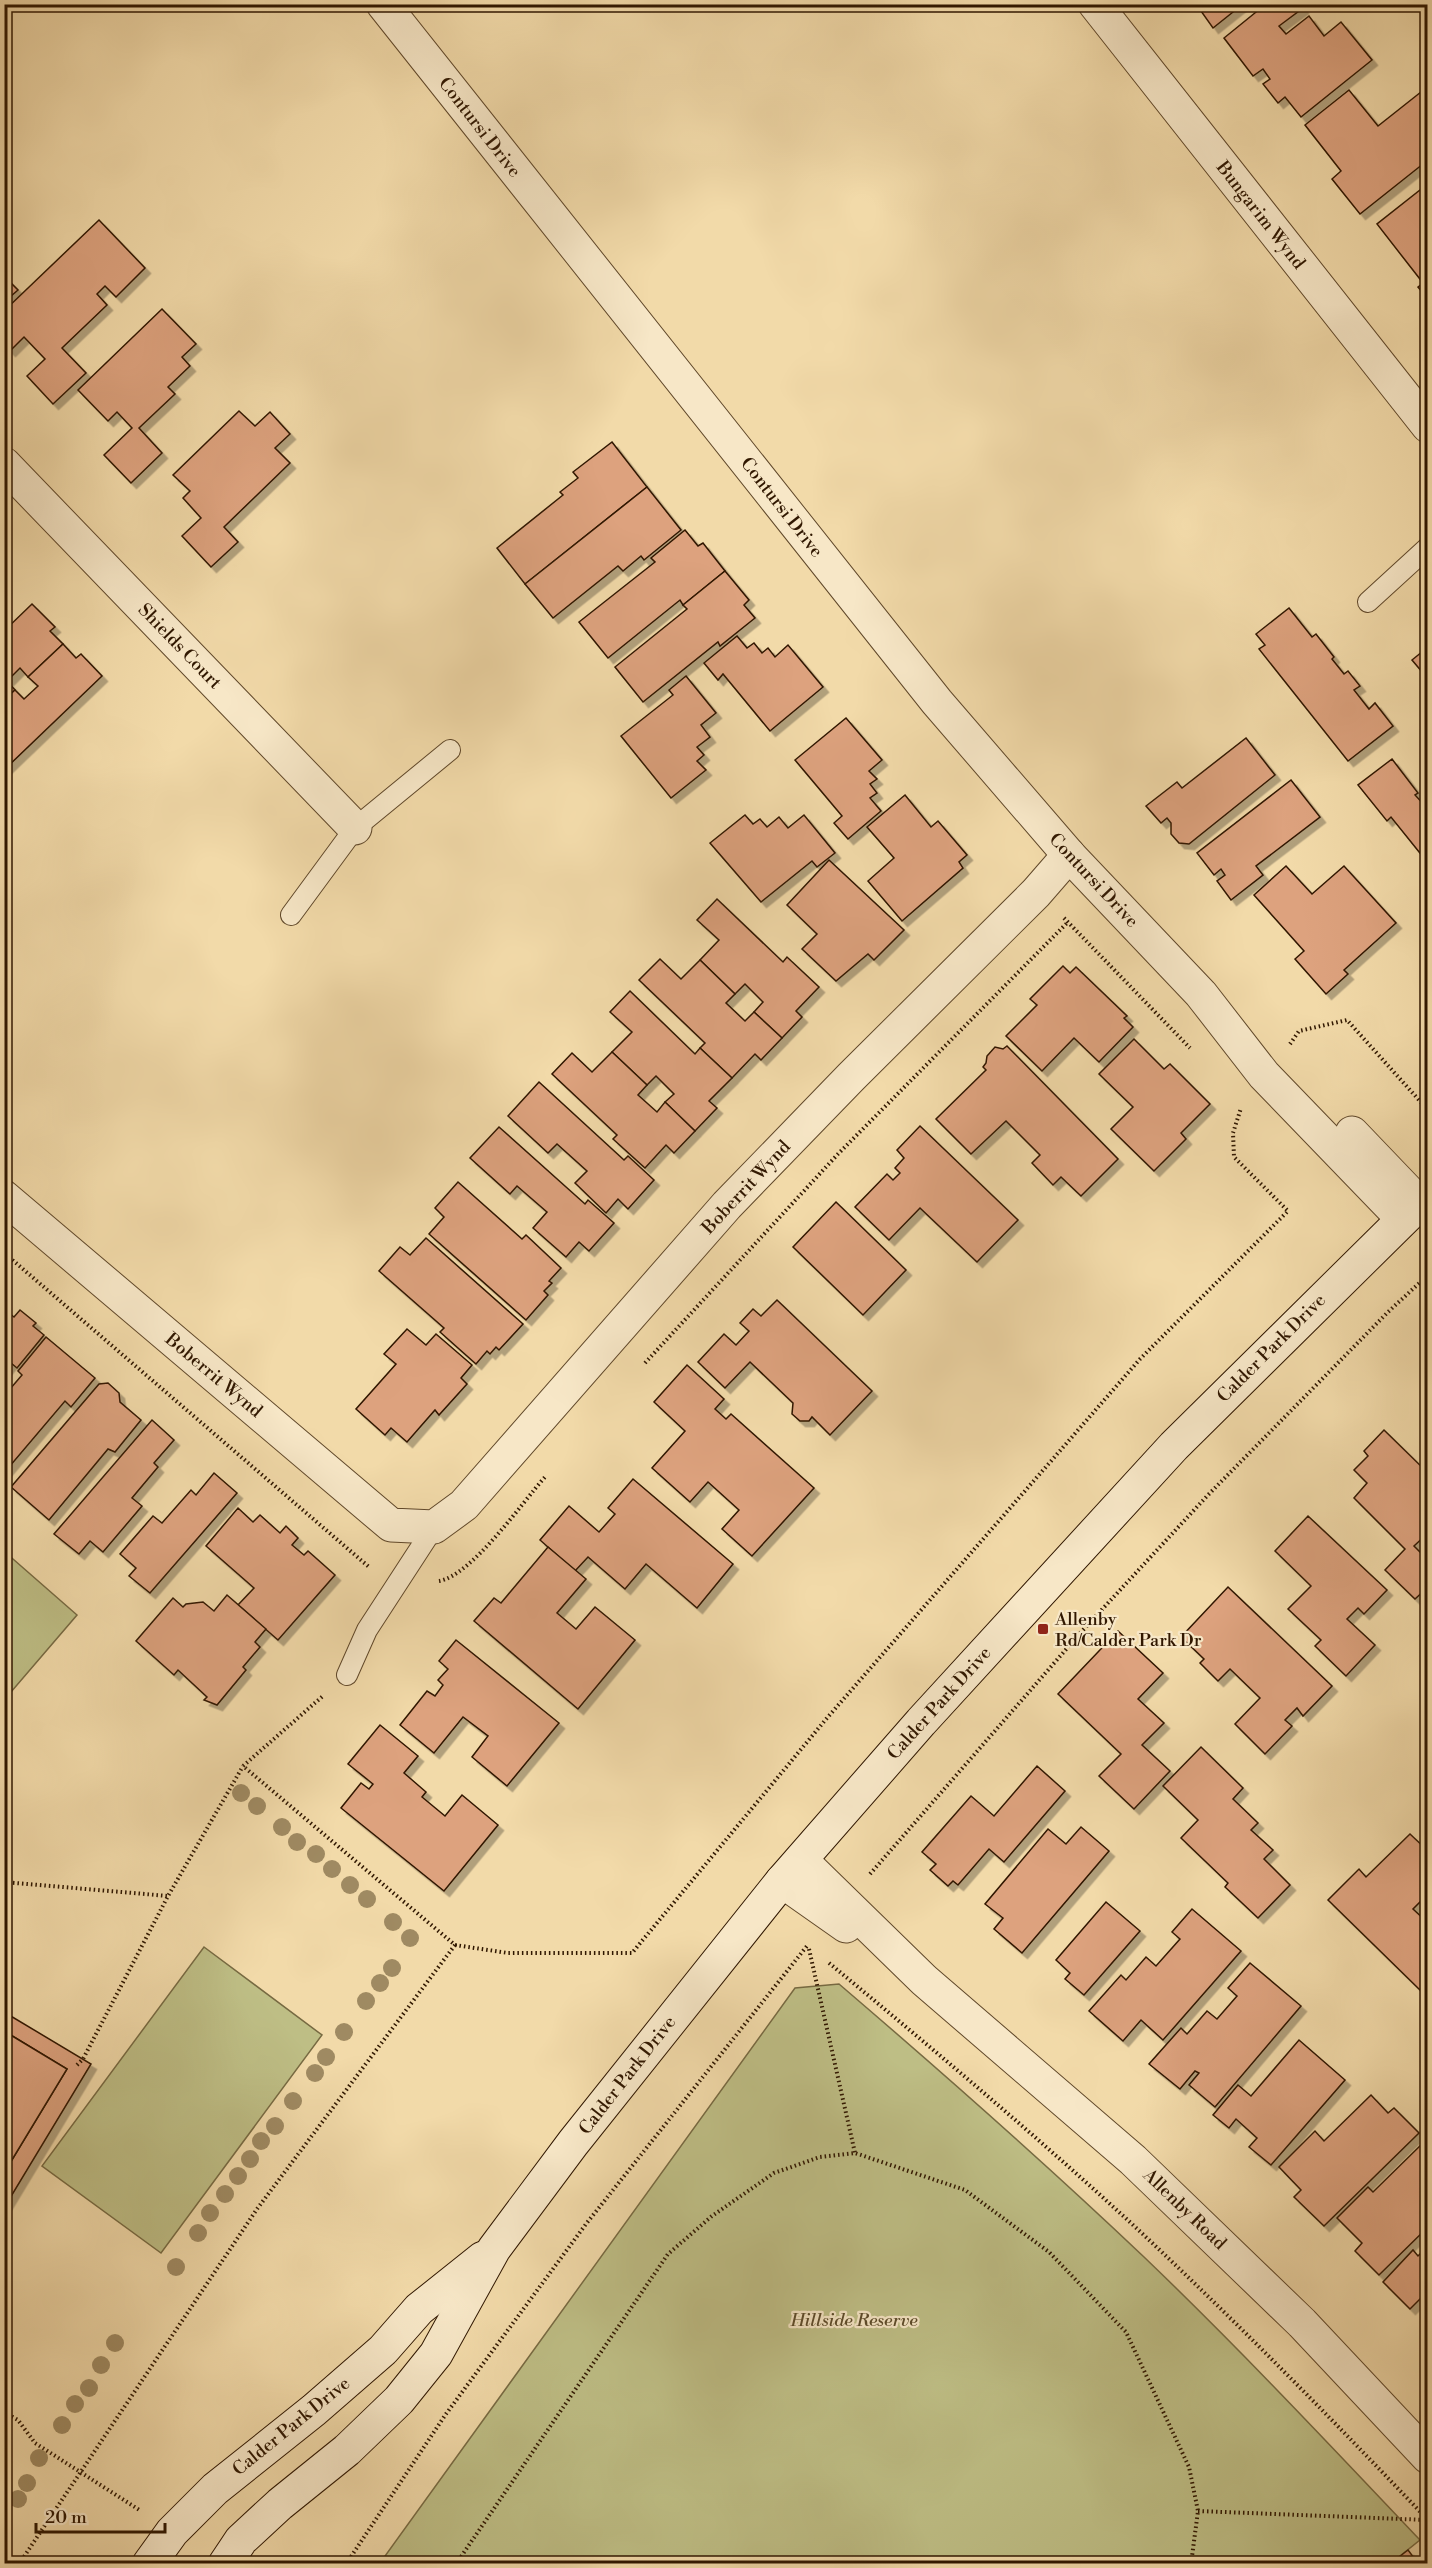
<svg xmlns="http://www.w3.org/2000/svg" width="1432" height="2568" font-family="'Libre Bodoni',serif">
<defs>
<filter id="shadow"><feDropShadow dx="5.5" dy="5.5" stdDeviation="0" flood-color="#0004"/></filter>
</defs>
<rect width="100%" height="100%" fill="#f2daa9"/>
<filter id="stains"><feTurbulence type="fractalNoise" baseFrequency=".00333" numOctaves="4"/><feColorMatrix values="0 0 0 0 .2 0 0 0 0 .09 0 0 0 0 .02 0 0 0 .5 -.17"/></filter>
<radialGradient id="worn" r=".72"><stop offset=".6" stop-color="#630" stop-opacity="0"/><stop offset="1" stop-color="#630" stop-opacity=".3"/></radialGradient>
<g fill="#bebe85" stroke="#776a42" stroke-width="1.5">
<path d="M5,1552l72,63 -72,84z"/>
<path d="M204,1947l118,88 -161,218 -119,-87z"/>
<path d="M839,1984c104,89 206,179 305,273 95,91 185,187 276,283l-30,24 -1010,-1 415,-575z"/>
</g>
<g fill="#dda27e" stroke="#301700" stroke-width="1.5" filter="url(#shadow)">
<path d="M1196,4h47l-30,24z"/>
<path d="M1266,4h34l3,4 -24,18 7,8 23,-18 15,20 17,-14 31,38 -71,57 -16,-20 -7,6 -15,-19 7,-5 -7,-10 -10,7 -29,-38z"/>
<path d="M1426,88l2,3v69l-68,54 -28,-35 9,-8 -36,-46 44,-35 29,36z"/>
<path d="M1420,190l8,9v100l-10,-12 5,-4 -46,-59z"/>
<path d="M99,220l46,48 -29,29 -11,-11 -8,8 10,11 -45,43 24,25 -33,31 -26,-28 18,-17 -21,-22 -14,14 -6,-6v-34z"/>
<path d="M4,276l14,14 -14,12z"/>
<path d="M162,309l34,35 -14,13 8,9 -22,21 7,7 -36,34 23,25 -31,30 -27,-28 28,-27 -15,-16 -9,9 -30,-31z"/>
<path d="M239,411l16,15 15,-14 20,22 -15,14 15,15 -66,64 14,15 -27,25 -29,-31 19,-18 -18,-20 7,-7 -17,-16z"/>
<path d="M612,442l35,45 -122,97 -28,-36 66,-53 -3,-3 18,-14 -5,-6z"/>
<path d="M647,487l34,43 -37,30 -3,-4 -18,15 -5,-5 -65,52 -28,-34z"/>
<path d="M685,530l13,16 5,-3 22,28 -42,34 -3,-5 -72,58 -29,-36 76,-60 -4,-4z"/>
<path d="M725,571l24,29 -5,5 11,13 -35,28 -2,-4 -75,60 -28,-35 72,-58 -4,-4z"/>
<path d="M32,604l23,23 -5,4 13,13 -35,33 -8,-9 -13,13 8,9 -11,10v-69z"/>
<path d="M1289,608l23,29 4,-3 18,23 -2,2 12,15 4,-3 12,15 -6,4 15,19 6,-6 18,23 -45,35 -89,-112 6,-4 -9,-11z"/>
<path d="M737,636l10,12 7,-5 8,10 6,-5 7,9 13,-12 35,42 -53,44 -47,-57 -5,6 -14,-17z"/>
<path d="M63,644l13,14 5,-4 21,22 -98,94v-70l11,-10 9,9 14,-13 -10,-9z"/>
<path d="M1428,647v32l-16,-19z"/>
<path d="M686,676l30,37 -15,12 9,12 -13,10 7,8 -7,6 9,9 -35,28 -50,-62 52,-41 -4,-5z"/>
<path d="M846,718l36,42 -13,11 8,8 -7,5 7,9 -7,5 11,13 -33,28 -14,-16 8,-7 -47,-56z"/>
<path d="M1246,738l29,37 -86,69 -10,-1 -8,-9v-11l-4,-5 -6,5 -15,-17 31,-24 5,6z"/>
<path d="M1392,759l26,34 -3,2 13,14v54l-37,-46 -4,4 -29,-36z"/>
<path d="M1291,780l29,37 -64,49 7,9 -32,25 -14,-19 8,-6 -4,-6 -7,6 -17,-22z"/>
<path d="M905,795l26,32 7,-6 29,34 -8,7 4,6 -61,53 -34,-40 26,-23 -27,-31z"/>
<path d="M745,815l8,9 7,-5 7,8 12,-10 9,11 16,-13 31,38 -18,14 -5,-6 -51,41 -51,-59z"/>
<path d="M829,860l75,70 -30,30 -6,-6 -32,27 -34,-32 15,-15 -30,-29z"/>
<path d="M1286,866l26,28 32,-28 52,57 -52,47 4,4 -22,20 -31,-35 9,-8 -50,-56z"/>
<path d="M717,899l66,63 4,-5 32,30 -23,24 6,6 -20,21 -28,-26 9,-10 -18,-18 -10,10 -35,-34 19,-20 -22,-20z"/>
<path d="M660,959l21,20 19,-19 35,34 -9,9 19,18 9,-9 28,26 -21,22 -6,-6 -23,24 -32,-30 5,-5 -66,-63z"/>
<path d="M1063,966l7,7 6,-6 51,49 -3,2 9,9 -34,35 -25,-24 -32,33 -36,-35 31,-31 -7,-6z"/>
<path d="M630,991l65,63 5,-6 32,30 -23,23 8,7 -22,23 -30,-29 9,-8 -18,-18 -9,9 -35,-33 20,-20 -22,-20z"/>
<path d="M1134,1039l30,30 6,-5 40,40 -29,29 5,6 -32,32 -43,-42 22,-22 -34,-33z"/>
<path d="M1007,1046l111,113 -37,37 -20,-19 -8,8 -21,-22 8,-8 -34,-34 -35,33 -35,-35 50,-49 -3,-3 3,-4 1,-7 8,-9 8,2z"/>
<path d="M612,1052l35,33 -9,10 19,17 8,-10 30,29 -21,22 -8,-8 -21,23 -32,-29 4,-4 -65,-61 20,-21 20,19z"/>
<path d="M539,1082l85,78 4,-4 26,24 -26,29 -10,-10 -12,14 -31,-30 12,-12 -30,-27 -9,9 -40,-37z"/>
<path d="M920,1126l98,94 -41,42 -57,-54 -31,32 -34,-33 32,-33 6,6 7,-7 -5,-5 9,-10 -7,-8z"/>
<path d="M499,1127l86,77 3,-4 26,23 -25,28 -10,-9 -13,15 -33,-29 14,-16 -30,-26 -7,8 -40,-36z"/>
<path d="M458,1182l64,57 4,-4 35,33 -12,13 3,2 -8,8 4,4 -22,25 -97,-86 15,-17 -9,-9z"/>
<path d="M836,1202l70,68 -43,45 -70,-68z"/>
<path d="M426,1238l97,86 -24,26 -3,-3 -6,7 -3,-3 -11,13 -36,-32 4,-4 -65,-57 21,-24 10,8z"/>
<path d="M777,1300l95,91 -42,44 -18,-18 -3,4h-9l-8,-7 1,-11 -43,-41 -25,26 -27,-26 26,-28 12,11 13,-14 -9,-8 13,-14 8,7z"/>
<path d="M4,1309l10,8 6,-7 16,13 -3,3 11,9 -27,33 -6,-5 -7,9z"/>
<path d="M407,1329l19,16 10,-11 36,31 -11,13 6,6 -28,31 -4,-5 -28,32 -16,-14 -6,7 -29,-26 40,-45 -12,-10z"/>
<path d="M46,1337l49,41 -24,29 -6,-6 -61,72v-77l18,-21 -4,-4z"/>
<path d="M687,1365l37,34 -9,10 11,10 5,-5 83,74 -62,68 -30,-27 17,-19 -31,-28 -18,20 -38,-34 33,-37 -31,-29z"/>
<path d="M108,1383l11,10 1,9 21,18 -26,32 -7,-3 -59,71 -38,-33 88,-103z"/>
<path d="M152,1420l22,20 -20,23 4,4 -26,31 10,8 -39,46 -13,-11 -11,13 -25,-20z"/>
<path d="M1384,1430l44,43v60l-14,13 14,14v27l-13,12 -30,-29 20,-21 -51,-51 13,-15 -13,-13 14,-14 -4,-5z"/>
<path d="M214,1473l23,20 -87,100 -21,-17 7,-8 -16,-14 33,-38 9,7 29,-33 5,5z"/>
<path d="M633,1479l100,85 -36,44 -51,-44 -21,25 -37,-32 -13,14 -35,-31 29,-34 30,26 16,-18 -7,-6z"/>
<path d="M238,1508l15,14 7,-7 20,18 6,-7 12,12 -6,7 12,10 4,-4 27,24 -57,65 -40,-35 16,-17 -48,-42z"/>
<path d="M1308,1516l79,74 -23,24 -6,-6 -11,11 28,26 -29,31 -31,-30 6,-6 -33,-31 23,-23 -36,-35z"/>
<path d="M548,1547l38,32 -29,34 19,16 19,-22 40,33 -57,69 -104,-88 20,-23 7,5z"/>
<path d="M1228,1587l104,99 -29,30 -6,-8 -12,12 7,6 -27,28 -30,-30 25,-26 -30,-29 -12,12 -18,-18 4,-4 -23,-22z"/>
<path d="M227,1595l39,34 -11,13 5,5 -17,20 3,3 -29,35 -13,-5 3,-3 -29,-27 -4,5 -38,-34 37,-43 10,9 3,-3 17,-2 11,9z"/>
<path d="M1118,1631l45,42 -25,26 26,24 -22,22 28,26 -36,38 -35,-33 22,-22 -63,-60z"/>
<path d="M456,1640l103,83 -52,63 -35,-29 16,-21 -25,-19 -29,36 -34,-28 27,-34 8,5 8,-11 -5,-5 10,-11 -9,-8z"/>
<path d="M380,1725l38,31 -14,17 22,19 -4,5 23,19 17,-21 36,30 -54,66 -103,-83 20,-25 8,6 4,-5 -25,-20z"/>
<path d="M1201,1747l42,41 -10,11 25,24 -7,7 22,20 -9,9 26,26 -32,33 -33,-31 3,-4 -47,-45 17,-18 -35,-34z"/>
<path d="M1037,1766l28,25 -61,71 -15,-13 -31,36 -5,-4 -5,5 -18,-16 6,-6 -14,-12 49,-56 23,20z"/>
<path d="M1081,1827l28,24 -87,102 -28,-24 9,-11 -18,-14 63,-75 18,15z"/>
<path d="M1410,1834l18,17v43l-15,15 15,14v60l-7,8 -93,-91 31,-31 7,8z"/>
<path d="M1106,1902l34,29 -56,64 -19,-16 5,-6 -14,-13z"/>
<path d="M1192,1909l49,42 -78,89 -22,-20 -18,21 -34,-30 32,-36 5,5 20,-23 10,9 24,-27 -8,-7z"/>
<path d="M1250,1963l51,43 -86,101 -26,-22 10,-12 -4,-2 -15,18 -31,-25 32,-36 6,6 20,-23 10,8 20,-23 -9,-8z"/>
<path d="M4,2012l87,52 -87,144v-35l63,-104 -63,-38z"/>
<path d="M4,2031l63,38 -63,104z"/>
<path d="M1299,2040l46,40 -74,85 -22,-18 8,-9 -21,-19 -7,9 -16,-13 25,-30 13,11z"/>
<path d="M1371,2095l17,18 6,-5 25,25 -95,93 -30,-29 7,-7 -22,-23 36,-36 9,10z"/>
<path d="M1426,2140l2,2v85l-49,48 -24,-24 7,-8 -25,-25 31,-31 5,5z"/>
<path d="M1428,2246v45l-18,18 -27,-27 30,-32 5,6z"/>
<path d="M1408,2550l9,12 7,-6 4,8h-38z"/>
</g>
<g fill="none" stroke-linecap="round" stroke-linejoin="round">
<defs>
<g id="lane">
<path d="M1368,602l60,-55"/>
<path d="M291,915l64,-87 95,-78"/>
<path d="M347,1675l20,-45 67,-103"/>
</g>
<g id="street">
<path d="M383,4l554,698 132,153 132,139 63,81 139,144"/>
<path d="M1095,4l333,422"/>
<path d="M4,464l351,364"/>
<path d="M1352,1133l67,70"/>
<path d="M4,1197l387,328 43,2 30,-22 263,-300 124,-128 185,-184 33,-38"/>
<path d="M801,1860l123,120 209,180 169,163 126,134"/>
<path d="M782,1881l64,45"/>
</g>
<g id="secondary">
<path d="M149,2564l23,-32 43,-43 99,-79 69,-60 36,-41 64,-51"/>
<path d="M225,2564l16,-24 39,-36 67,-54 52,-50 37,-46 58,-105 79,-106 209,-262 139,-159 253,-276 254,-251"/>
</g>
</defs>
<use href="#lane" stroke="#60482a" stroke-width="22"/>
<use href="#street" stroke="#60482a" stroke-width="35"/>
<use href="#secondary" stroke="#301700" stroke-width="35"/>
<g stroke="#301700" stroke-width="4" stroke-dasharray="1.5 3" stroke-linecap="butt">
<path d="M1064,918l126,130"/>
<path d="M1290,1044l9,-13 48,-11 81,90"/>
<path d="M9,1257l360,310"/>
<path d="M645,1363l193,-209 230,-232"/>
<path d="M439,1581c32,-5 83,-78 106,-104"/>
<path d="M870,1874l213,-244 125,-135 180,-183 40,-37"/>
<path d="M4,1882l164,14"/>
<path d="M455,1945l53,8h124l195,-235 313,-359 148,-148 -54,-54 -1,-24 8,-25"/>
<path d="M809,1949l46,204"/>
<path d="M829,1963c103,85 205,171 303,261 102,95 200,195 296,296"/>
<path d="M77,2065l6,-6 85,-163 75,-130"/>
<path d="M4,2412l14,8 17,23 106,68"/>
<path d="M1198,2511l229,9"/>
<path d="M19,2564l238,-355 198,-264 -212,-179 81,-71"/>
<path d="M346,2564l100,-150 140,-190 221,-278"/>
<path d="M456,2564l212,-310 44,-38 62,-43 46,-16 35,-4 110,37 84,62 77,80 63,135 9,44 -7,53"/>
</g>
<use href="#lane" stroke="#f7e7c7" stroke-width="20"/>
<use href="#street" stroke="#f7e7c7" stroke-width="33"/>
<use href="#secondary" stroke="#f7e7c7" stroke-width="33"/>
</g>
<g fill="#9f8a62">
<circle cx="241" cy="1793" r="9"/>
<circle cx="257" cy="1806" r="9"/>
<circle cx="282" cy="1827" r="9"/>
<circle cx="297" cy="1842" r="9"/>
<circle cx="316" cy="1854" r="9"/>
<circle cx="332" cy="1869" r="9"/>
<circle cx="350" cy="1885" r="9"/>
<circle cx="367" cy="1899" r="9"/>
<circle cx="393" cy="1922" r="9"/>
<circle cx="410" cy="1938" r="9"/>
<circle cx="392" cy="1968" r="9"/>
<circle cx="380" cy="1983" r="9"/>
<circle cx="366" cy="2001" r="9"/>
<circle cx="344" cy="2032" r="9"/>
<circle cx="326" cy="2057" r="9"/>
<circle cx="315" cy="2073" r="9"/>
<circle cx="293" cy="2101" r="9"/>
<circle cx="275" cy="2126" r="9"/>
<circle cx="261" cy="2141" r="9"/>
<circle cx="250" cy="2159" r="9"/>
<circle cx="238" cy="2176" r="9"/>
<circle cx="225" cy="2194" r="9"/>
<circle cx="210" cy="2213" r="9"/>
<circle cx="198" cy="2233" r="9"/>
<circle cx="176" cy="2267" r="9"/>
<circle cx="115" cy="2343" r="9"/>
<circle cx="101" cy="2365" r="9"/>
<circle cx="89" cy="2388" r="9"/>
<circle cx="75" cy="2404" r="9"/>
<circle cx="62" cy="2425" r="9"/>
<circle cx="39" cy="2458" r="9"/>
<circle cx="27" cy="2483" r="9"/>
<circle cx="18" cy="2499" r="9"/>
</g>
<rect fill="#8f2418" stroke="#f7e7c7" stroke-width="2" x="1037" y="1623" width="12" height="12" rx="3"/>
<g text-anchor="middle" stroke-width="4.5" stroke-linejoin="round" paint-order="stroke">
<g font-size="18" fill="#301700" stroke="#f7e7c7">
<text transform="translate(480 127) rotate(52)" y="6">Contursi Drive</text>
<text transform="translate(1261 215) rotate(52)" y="6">Bungarim Wynd</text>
<text transform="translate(782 507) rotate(52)" y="6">Contursi Drive</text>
<text transform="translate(180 646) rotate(46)" y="6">Shields Court</text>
<text transform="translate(1094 880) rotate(47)" y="6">Contursi Drive</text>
<text transform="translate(746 1187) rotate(-47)" y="6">Boberrit Wynd</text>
<text transform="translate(1271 1348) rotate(-45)" y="6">Calder Park Drive</text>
<text transform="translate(214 1375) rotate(40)" y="6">Boberrit Wynd</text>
<text transform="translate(939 1703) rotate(-48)" y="6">Calder Park Drive</text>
<text transform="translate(627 2075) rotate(-52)" y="6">Calder Park Drive</text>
<text transform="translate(1185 2209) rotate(44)" y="6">Allenby Road</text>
<text transform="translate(291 2426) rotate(-39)" y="6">Calder Park Drive</text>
</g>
<g font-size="18" fill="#301700" stroke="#f7e7c7" text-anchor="start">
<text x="1055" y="1625">Allenby<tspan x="1055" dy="21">Rd/Calder Park Dr</tspan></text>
</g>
<g font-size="18" font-style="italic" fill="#5b4928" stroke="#f7e7c7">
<text x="854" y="2326">Hillside Reserve</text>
</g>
</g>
<rect width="1432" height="2568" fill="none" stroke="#f2daa9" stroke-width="24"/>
<rect x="6" y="6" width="1420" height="2556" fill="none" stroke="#301700" stroke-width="3"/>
<rect x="12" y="12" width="1408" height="2544" fill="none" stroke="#301700" stroke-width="1.5"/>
<path d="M36 2523v9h129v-9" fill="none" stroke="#301700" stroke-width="3"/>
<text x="45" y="2523" font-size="18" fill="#301700" stroke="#f7e7c7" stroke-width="4.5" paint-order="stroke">20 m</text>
<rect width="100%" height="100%" filter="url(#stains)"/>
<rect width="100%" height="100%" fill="url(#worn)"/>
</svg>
